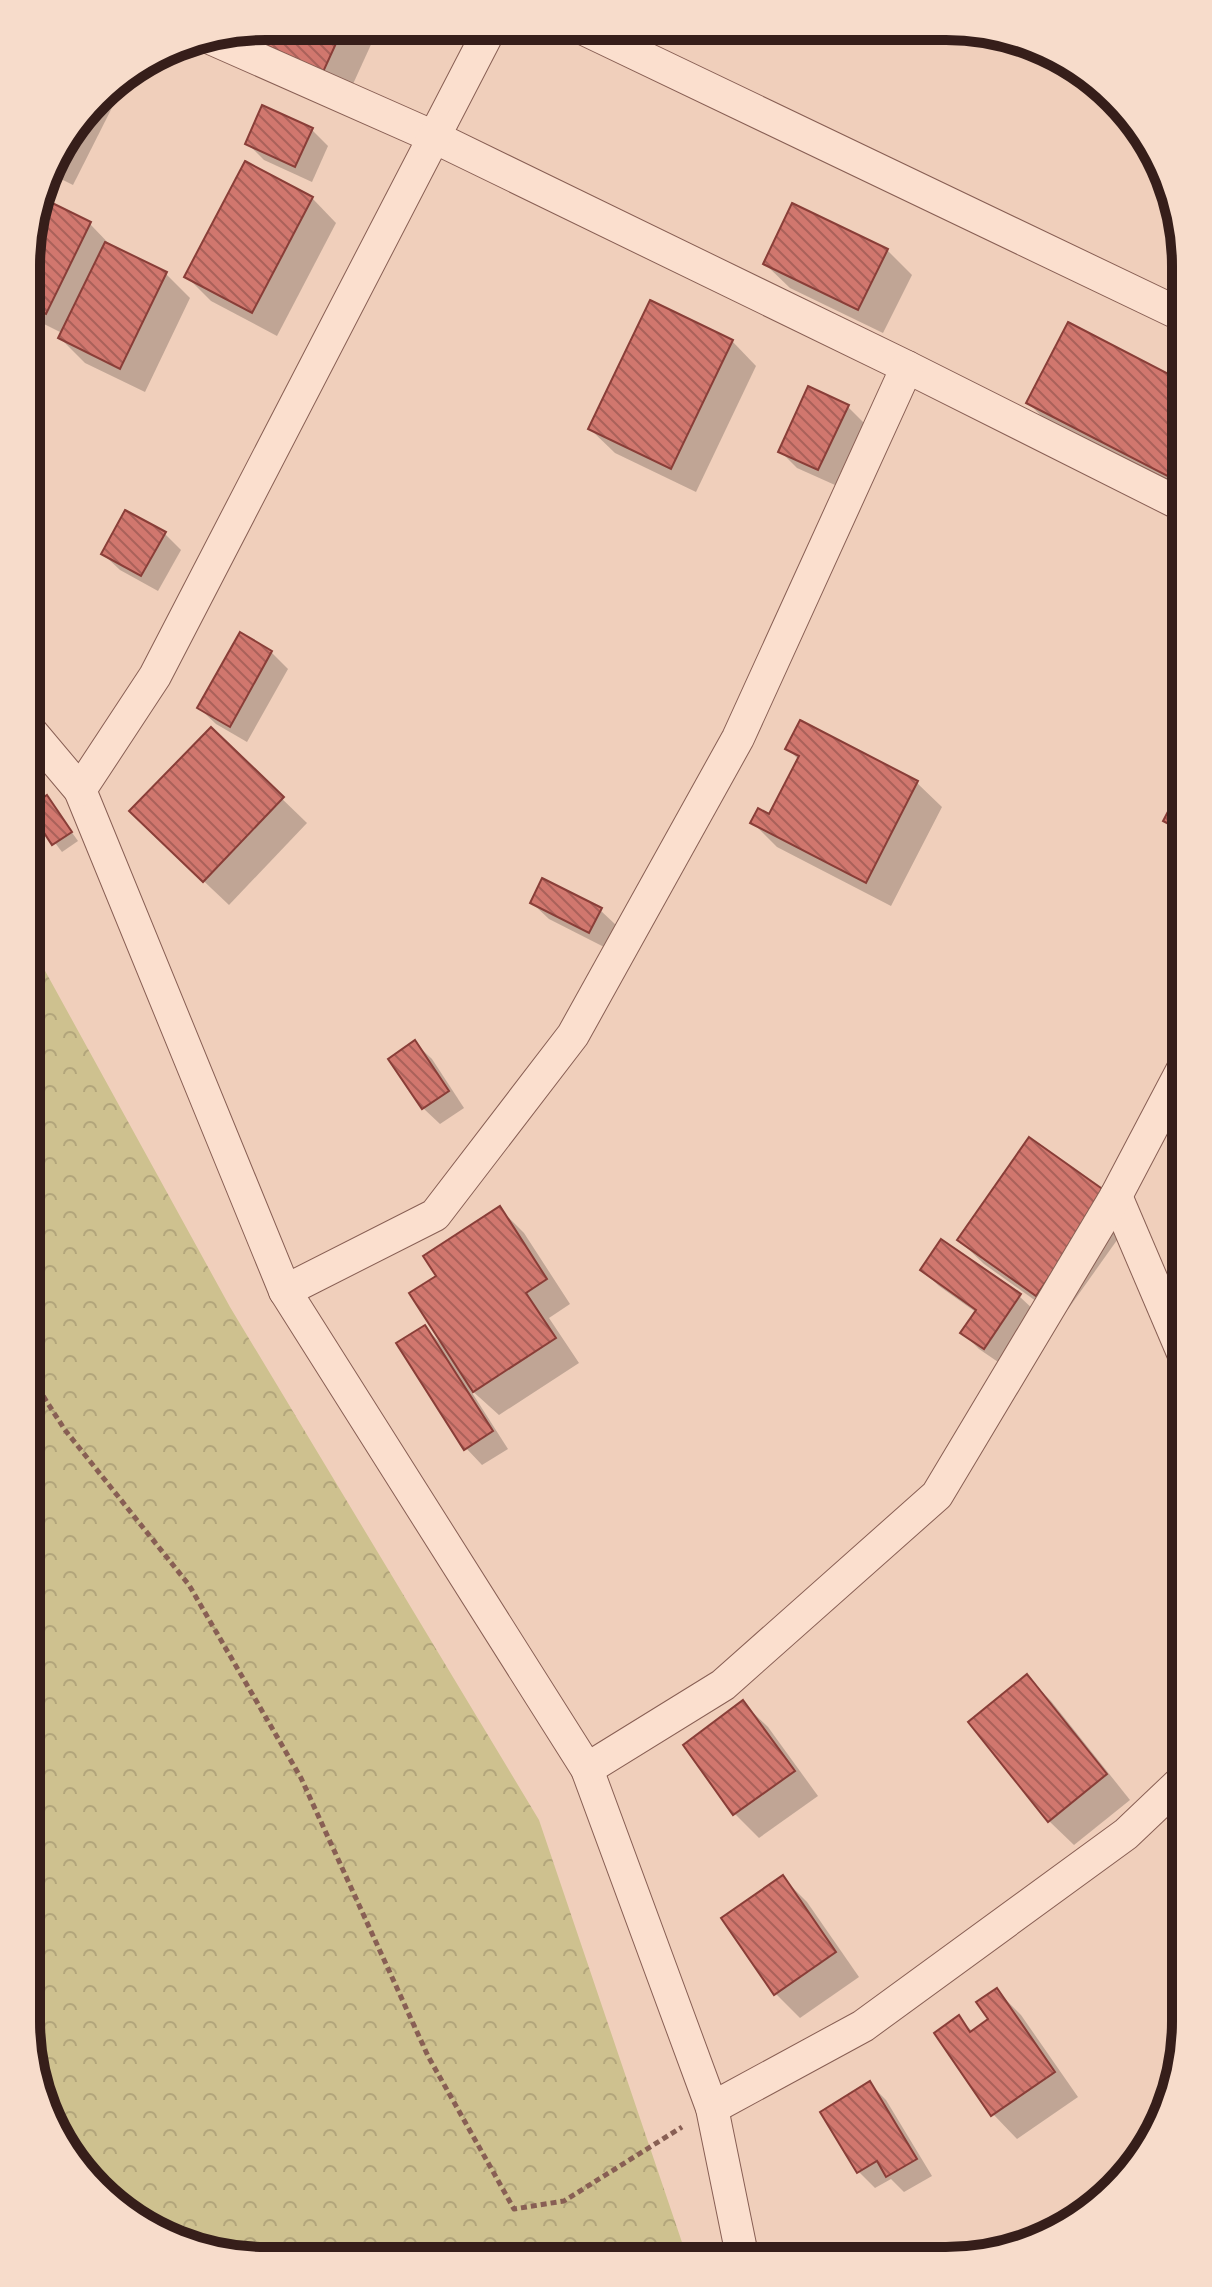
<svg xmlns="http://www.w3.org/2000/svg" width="1212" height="2287" font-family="Lora,serif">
<defs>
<pattern id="park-crowns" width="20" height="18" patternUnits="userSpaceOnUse" patternTransform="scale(2)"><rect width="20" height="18" fill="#cec18f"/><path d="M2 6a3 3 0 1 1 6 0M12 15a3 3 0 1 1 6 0" fill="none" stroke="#b2a57b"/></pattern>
<pattern id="building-back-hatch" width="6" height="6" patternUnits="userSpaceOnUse" patternTransform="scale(2)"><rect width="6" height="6" fill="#d1776e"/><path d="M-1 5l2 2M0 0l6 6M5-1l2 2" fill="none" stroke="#aa615a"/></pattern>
</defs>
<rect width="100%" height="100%" fill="#f0cfbb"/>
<path fill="url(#park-crowns)" d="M27,938l203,369 309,513 149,440 -453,-1 -61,-16 -66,-41 -69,-104 -13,-77z"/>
<g fill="#0003">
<path d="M266,26l113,1 -31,68 -127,-60z"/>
<path d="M130,72l-57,113 -26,-13 4,-12 57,-74z"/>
<path d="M312,130l16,16 -16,36 -48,-22 -17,-17z"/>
<path d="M312,198l24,25 -59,113 -66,-35 -25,-25z"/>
<path d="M39,199l51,25 25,26 51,24 24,24 -45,94 -60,-29 -25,-25 2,-5 -34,-17v-81z"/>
<path d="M887,250l25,25 -29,58 -93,-45 -25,-24z"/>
<path d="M732,341l24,25 -60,126 -81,-39 -25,-24z"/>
<path d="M1186,385v111l-133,-69 -25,-24z"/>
<path d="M848,407l16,16 -29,62 -38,-17 -16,-16z"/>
<path d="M165,534l16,16 -23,41 -38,-21 -17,-16z"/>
<path d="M271,652l17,17 -41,73 -31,-18 -17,-16z"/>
<path d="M211,730l96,93 -78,82 -73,-69z"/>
<path d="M788,749l129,34 25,24 -51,99 -114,-59 -25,-25 17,-6 30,-56z"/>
<path d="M27,770l51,71 -16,11 -35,-46z"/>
<path d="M1186,781v58l-20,-18z"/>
<path d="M532,903l68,7 17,16 -11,22 -57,-29z"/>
<path d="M415,1043l17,16 32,49 -24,16 -17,-16z"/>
<path d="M500,1209l24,24 46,71 -21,14 30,45 -80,52 -30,-27 39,61 -26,16 -16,-17 -41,-121 18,19 -4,-69z"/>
<path d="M1132,1219l-71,100 -77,-55 -25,-24z"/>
<path d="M922,1270l97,26 17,16 -35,52 -22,-15 -16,-16 14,-20 -38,-27z"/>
<path d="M1027,1677l24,24 79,99 -56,45 -25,-24 -79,-99z"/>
<path d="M743,1703l25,24 50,69 -59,42 -24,-24 -50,-68z"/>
<path d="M782,1877l25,25 52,75 -59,41 -24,-24z"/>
<path d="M996,1990l25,25 57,82 -61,42 -24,-25 -34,-96 14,14 17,-12z"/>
<path d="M870,2084l16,16 46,76 -28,16 -13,-13 -16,9 -16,-16 -36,-59z"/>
</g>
<g fill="url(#building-back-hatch)" stroke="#893e38" stroke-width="2">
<path d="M266,26h78l-21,46 -85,-40z"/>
<path d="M262,105l51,23 -18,39 -50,-23z"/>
<path d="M245,161l68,36 -61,116 -68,-36z"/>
<path d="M40,197l51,25 -45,92 -18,-9v-70z"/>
<path d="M792,203l96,46 -30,61 -95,-46z"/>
<path d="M105,242l62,30 -47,97 -62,-31z"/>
<path d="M650,300l83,40 -62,129 -83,-40z"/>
<path d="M1068,322l118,61v90l-5,10 -155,-80z"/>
<path d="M808,386l41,19 -31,65 -40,-18z"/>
<path d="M125,510l41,22 -25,44 -40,-22z"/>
<path d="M240,632l32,19 -42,76 -33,-19z"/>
<path d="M800,720l118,61 -52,102 -116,-60 8,-15 11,6 30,-58 -14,-7z"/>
<path d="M211,727l73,70 -81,85 -74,-71z"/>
<path d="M27,773l14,18 -14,10z"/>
<path d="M1186,777v56l-23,-12z"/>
<path d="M47,795l25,37 -20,13 -24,-37z"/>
<path d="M542,878l60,30 -13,25 -59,-30z"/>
<path d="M415,1040l34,51 -27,18 -34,-50z"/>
<path d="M1029,1137l79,56 -72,103 -79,-56z"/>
<path d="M500,1206l47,73 -21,14 30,45 -83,54 -64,-99 27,-17 -13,-20z"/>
<path d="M941,1239l80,55 -37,55 -24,-16 16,-23 -56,-40z"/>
<path d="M425,1325l68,106 -29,19 -68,-107z"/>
<path d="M1027,1674l80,100 -59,48 -80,-100z"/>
<path d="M743,1700l52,71 -62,44 -50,-70z"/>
<path d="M783,1875l53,77 -62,43 -53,-77z"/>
<path d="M997,1988l58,84 -64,44 -57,-83 25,-18 11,17 18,-13 -12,-17z"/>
<path d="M870,2081l47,78 -31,18 -9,-16 -20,12 -37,-61z"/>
</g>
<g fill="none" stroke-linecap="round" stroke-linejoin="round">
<defs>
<g id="minor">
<path d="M582,28l604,289"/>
<path d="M208,37l226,100 473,230 279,140"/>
<path d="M27,727l53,63 205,501 302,478 125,339 31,152"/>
<path d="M80,790l75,-114 336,-649"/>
<path d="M1116,1196l70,164"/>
<path d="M285,1291l150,-76 138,-180 165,-297 169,-371"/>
<path d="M587,1769l136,-84 214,-190 179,-299 70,-133"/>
<path d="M712,2108l151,-82 263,-192 60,-57"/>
</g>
</defs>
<use href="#minor" stroke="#885f54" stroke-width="34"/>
<path stroke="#885f54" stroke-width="5" stroke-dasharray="6 4" stroke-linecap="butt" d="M27,1371l38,59 124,155 112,193 127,278 86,153 50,-8 118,-74"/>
<use href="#minor" stroke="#fbdfce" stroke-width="32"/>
</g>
<path d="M0 0H1212V2287H0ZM266 40H946A226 226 0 0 1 1172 266V2021A226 226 0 0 1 946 2247H266A226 226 0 0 1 40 2021V266A226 226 0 0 1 266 40Z" fill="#f7dccb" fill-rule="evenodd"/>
<path fill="none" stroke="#361e1a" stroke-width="10" d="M266 40H946A226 226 0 0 1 1172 266V2021A226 226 0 0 1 946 2247H266A226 226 0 0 1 40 2021V266A226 226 0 0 1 266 40Z"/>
</svg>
